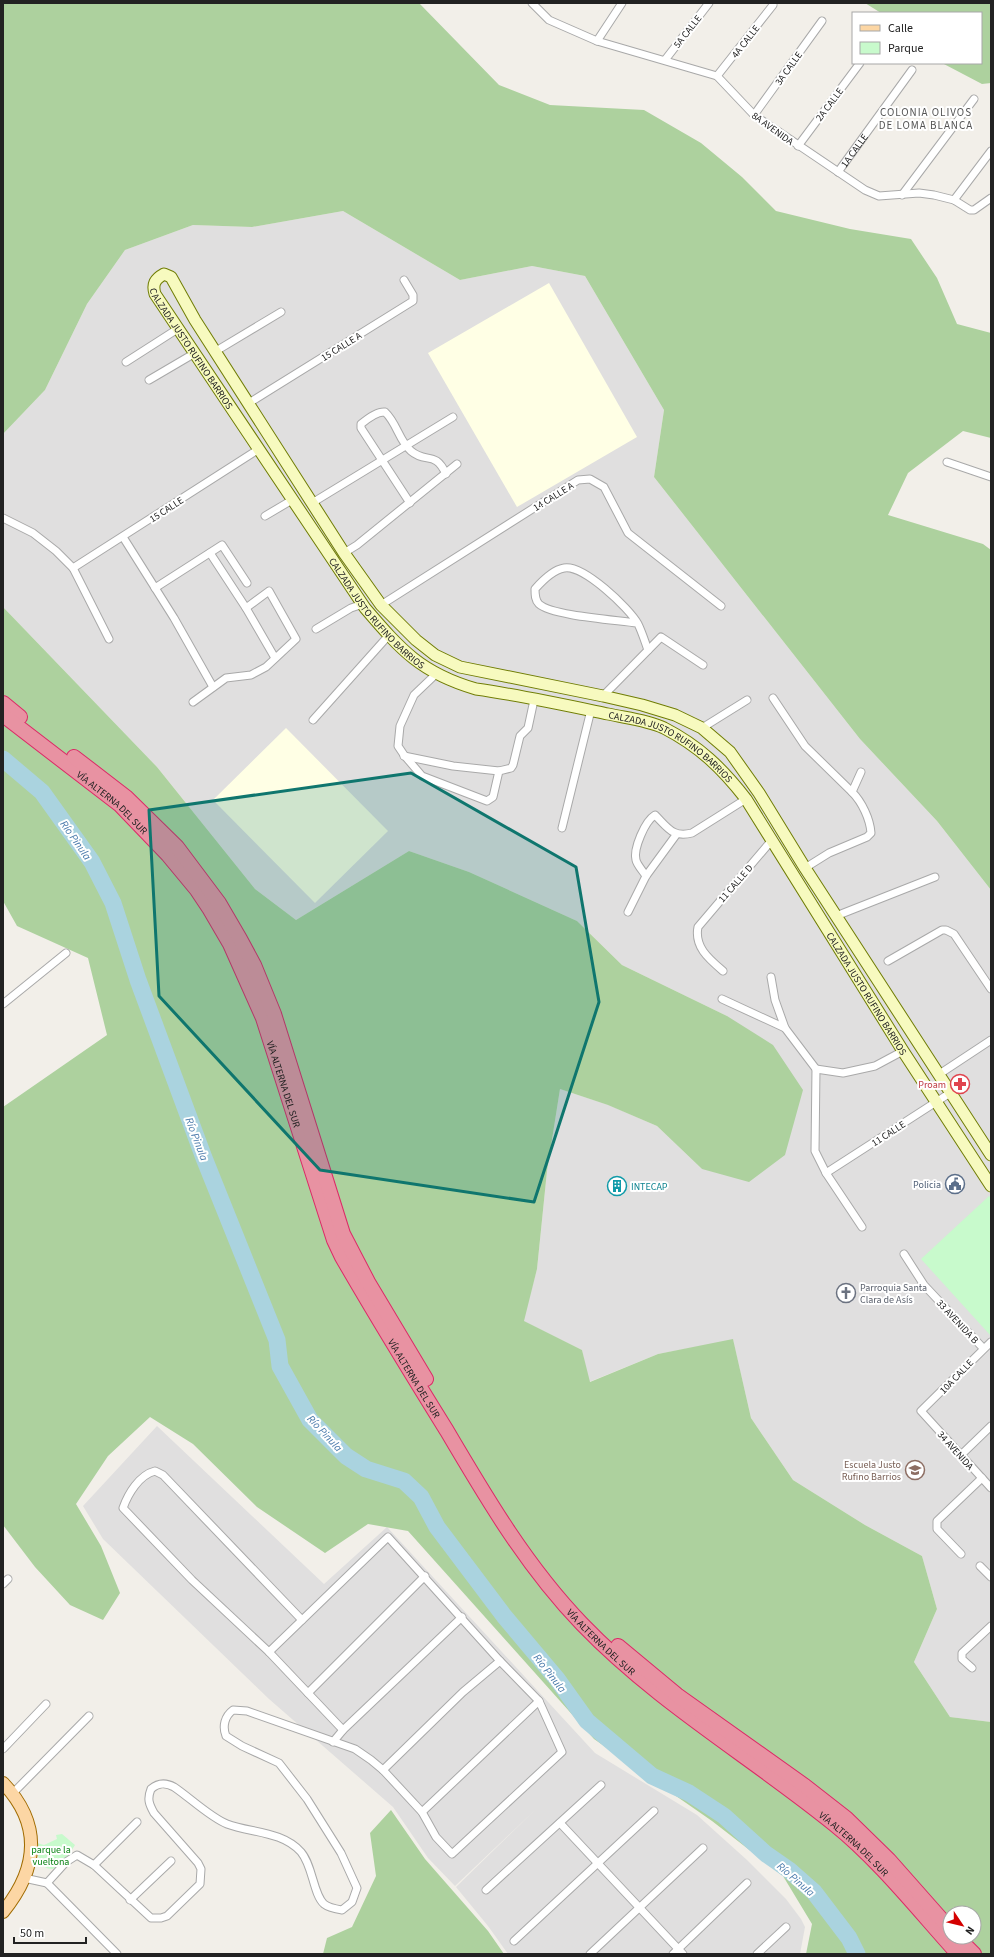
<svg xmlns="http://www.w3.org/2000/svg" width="994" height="1957" font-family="'Source Sans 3',sans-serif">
<rect width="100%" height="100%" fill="#f2efe9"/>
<g fill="#e0dfdf">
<path d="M343,211l117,69 72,-14 53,10 79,134 -10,67 206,262 77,82 54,69v832l-41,-5 -36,-55 23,-53 -15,-53 -57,-31 -72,-45 -42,-62 -18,-78 -75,14 -69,28 -7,-32 -59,-29 14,-52 10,-98 13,-82 49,16 48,21 45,43 25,-153 -105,-51 -45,-44 -108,-49 -60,-21 -113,69 -41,-31 -98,-122 -154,-160v-173l42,-44 42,-86 38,-54 68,-25 59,2z"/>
<path d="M157,1426l167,158 63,-57 208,226 102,62 50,45 39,39 15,20 4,8 -5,27h-292l-20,-28 -32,-39 79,-77 -80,76 -27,-28 -35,-51 -124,-108 -166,-160 -20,-33z"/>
</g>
<g fill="#ffffe5">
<path d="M549,283l88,154 -120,70 -89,-154z"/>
<path d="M286,728l102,103 -73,72 -102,-103z"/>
</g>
<g fill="#add19e" fill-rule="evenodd">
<path d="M3,3h416l80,82 51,20 94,5 57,33 41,34 34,34 74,18 61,10 26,39 20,46 34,9v105l-28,-7 -55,42 -20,42 95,29 8,6v340l-54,-69 -77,-82 -206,-262 10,-67 -79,-134 -53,-10 -72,14 -117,-69 -91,16 -59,-2 -68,25 -38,54 -42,86 -42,44z"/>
<path d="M865,3h126v80l-9,1 -40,-21h39v-50h-100z"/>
<path d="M3,607l154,160 98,122 41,31 113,-69 60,21 108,49 45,44 105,51 46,29 30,45 -18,65 -36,27 -47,-13 -45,-43 -49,-21 -48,-16 -13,82 -10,98 -13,52 58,29 8,32 68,-28 75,-15 18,79 42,62 72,45 57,31 15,53 -23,53 36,55 41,5v232h-185l6,-30 -29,-48 -71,-55 -118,-82 -186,-208 -40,-7 -43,29 -68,-46 -64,-63 -43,-27 -42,39 -32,48 25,42 19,47 -17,27 -33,-15 -35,-38 -32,-42v-418l104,-72 -19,-77 -71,-32 -14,-25zM950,1913h24v24h-24z"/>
<path d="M391,1810l34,49 63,72 16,23h-181l4,-16 25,-11 24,-51 -6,-43z"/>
</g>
<g fill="#c8facc">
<path d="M989,1196l2,2 -1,137 -69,-76z"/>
<path d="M62,1834l13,11 -7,11 -15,13c-15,0 -15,-13 -16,-26l7,2 13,-6 -1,-4z"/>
</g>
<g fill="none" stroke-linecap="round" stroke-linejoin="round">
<path stroke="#aad3df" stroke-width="17" d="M3,759l39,33 50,70 21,41 25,77 66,178 73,182 3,26 30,54 36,36 20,13 38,12 17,16 16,30 67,89 53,63 30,42 65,55 37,17 35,23 42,38 23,16 25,22 35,46 8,16"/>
<defs>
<g id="street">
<path d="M532,3l17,17 48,21 120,35 37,39 111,75 14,6 40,-3 15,2 20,5 16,10h4l17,-12"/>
<path d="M597,41l25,-38"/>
<path d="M665,60l44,-57"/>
<path d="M717,76l56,-71"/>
<path d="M754,115l68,-94"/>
<path d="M798,146l62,-83"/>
<path id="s1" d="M838,172l74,-102"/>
<path d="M902,195l72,-96"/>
<path d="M954,200l37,-49"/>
<path d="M216,351l65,-39"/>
<path d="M126,362l53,-34"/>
<path d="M149,380l46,-27"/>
<path d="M249,403l164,-102v-6l-9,-15"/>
<path d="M947,462l44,15"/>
<path d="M312,503l141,-86"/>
<path d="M410,503l-49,-75v-4c6,-5 16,-13 24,-12 12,11 14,29 26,39 15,13 24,-1 35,23"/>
<path d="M265,516l27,-16"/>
<path d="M3,518l30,15 23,18 17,17 36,71"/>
<path d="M123,537l51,81 39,69"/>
<path d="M210,553l36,55 29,50"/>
<path d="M344,553l13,-8 100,-81"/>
<path d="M73,568l186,-119"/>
<path d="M155,588l67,-43 25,38"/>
<path d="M381,605l197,-125 12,-1 14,8 24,46 93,73"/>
<path d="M637,623c-19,-3 -85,-7 -98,-19 -4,-4 -4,-9 -4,-15 7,-8 18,-19 29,-21 19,-4 65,40 74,56 4,8 7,18 10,26"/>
<path d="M316,629l35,-21 12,-4"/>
<path d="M436,674l-22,21 -14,31 -2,20 6,9 18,21 65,25 6,-4 6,-26 12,-3 2,-3 7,-29 8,-8 6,-28"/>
<path d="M603,696l58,-59 42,28"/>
<path d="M773,698l32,48 47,46"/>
<path d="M193,702l33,-24 25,-3 15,-8 30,-28 -27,-48 -23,17"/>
<path d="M313,720l76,-85"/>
<path d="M702,728l45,-28"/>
<path d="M404,756l49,10 46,5"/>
<path d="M562,828l29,-118"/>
<path d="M805,868l24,-15 38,-16 4,-4c-1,-14 -9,-31 -19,-41l9,-20"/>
<path d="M646,876c-3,-5 -9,-11 -10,-16 -3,-11 9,-39 19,-45 13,13 18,23 37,18l54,-34"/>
<path d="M628,912l18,-36 30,-41"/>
<path d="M836,916l99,-39"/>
<path d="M888,961l54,-31h4l8,4 37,55"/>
<path d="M723,971c-14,-12 -29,-24 -25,-44l74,-87"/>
<path d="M771,977l4,23 10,28 31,41 -1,82 11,22 36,54"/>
<path d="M722,999l63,29"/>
<path d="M3,1004l63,-51"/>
<path d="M816,1069l27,4 32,-7 28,-15"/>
<path d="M938,1075l53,-35"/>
<path d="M826,1173l124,-80"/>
<path d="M904,1254l20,31 59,63"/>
<path d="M991,1342l-70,69 70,77"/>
<path d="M961,1455l30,-29"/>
<path d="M961,1554l-24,-25v-8l45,-43"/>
<path d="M980,1566l11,11"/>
<path d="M3,1584l5,-5"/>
<path d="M302,1620l-139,-145 -8,-4c-16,4 -27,23 -32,37l69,72 77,72 74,78"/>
<path d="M972,1668l-10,-9v-6l29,-27"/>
<path d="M308,1693l117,-117"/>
<path d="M333,1742l10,-12 119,-113"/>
<path d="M3,1749l43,-45"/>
<path d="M383,1770l80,-78 37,-31"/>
<path d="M13,1793l76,-77"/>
<path d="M422,1812l117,-111"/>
<path d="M560,1823l123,131"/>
<path d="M94,1865l43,-43"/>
<path d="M24,1878l23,5"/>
<path d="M47,1883l19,-21 11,-7 17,10 57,53h10l6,-2 33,-32 1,-15 -3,-6 -44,-50c-5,-9 -7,-14 -3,-24 7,-6 14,-7 23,-2 15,10 37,31 53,37 24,9 55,7 74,28 12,14 12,42 23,52 5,4 12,5 18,6l10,-8 5,-14 -16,-35 -34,-54 -28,-36 -37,-17 -16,-10c-4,-10 -1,-20 7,-26l14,1 108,38 16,11 12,10 39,42 14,25 16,17 110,-102 -23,-51 -39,-40 -112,-124 -119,115"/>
<path d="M47,1883l70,71"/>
<path d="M486,1890l115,-105"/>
<path d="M130,1900l41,-39"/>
<path d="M514,1941l140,-130"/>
<path d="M590,1954l113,-106"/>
<path d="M673,1954l74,-71"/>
<path d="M757,1954l29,-27"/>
</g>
<g id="secondary">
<path id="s2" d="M991,1155l-186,-287 -46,-75 -29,-41 -28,-24 -27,-13 -33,-10 -39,-9 -143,-29 -25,-12 -19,-15 -35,-35 -37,-52 -149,-233 -24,-43 -7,-3c-9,5 -12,10 -9,20l210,314c36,42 56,65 111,81 43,6 89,16 132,25 18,4 39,6 56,14 35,18 58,40 82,71l157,252 88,135"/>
</g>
<path id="primary" d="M3,1783c40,42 35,86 0,129"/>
<g id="highway">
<path d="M3,703l17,14"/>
<path id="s3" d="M3,715l117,90 48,50 29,35 12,18 21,36 33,74 71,222 8,17c34,59 69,116 105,174 40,68 80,136 135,193 76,79 168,132 252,200 45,36 85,87 124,130"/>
<path d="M74,757l52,40 51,50 42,56 21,36 14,26 20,49 69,220 25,48 58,97"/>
<path d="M618,1646l59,49 128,91 41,32 43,42 61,69"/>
<path d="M957,1937l17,17"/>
</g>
</defs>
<use href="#street" stroke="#a9a9a9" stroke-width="9"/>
<use href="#secondary" stroke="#707d05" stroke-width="13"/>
<use href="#primary" stroke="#a06b00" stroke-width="14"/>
<use href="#highway" stroke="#dc2a67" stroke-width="16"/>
<use href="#street" stroke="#fff" stroke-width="7"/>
<use href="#secondary" stroke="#f7fabf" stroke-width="11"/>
<use href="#primary" stroke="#fcd6a4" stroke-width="12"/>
<use href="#highway" stroke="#e892a2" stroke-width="14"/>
</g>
<path fill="#0f766e" fill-opacity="0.2" stroke="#0f766e" stroke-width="3" stroke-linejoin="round" d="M411,773l165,94 23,135 -65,200 -214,-32 -161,-174 -10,-186z"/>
<defs>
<symbol id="pharmacy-ring" viewBox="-11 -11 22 22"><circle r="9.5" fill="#fff" stroke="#e0444e" stroke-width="1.5"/><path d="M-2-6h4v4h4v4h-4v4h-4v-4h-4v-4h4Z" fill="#e0444e"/></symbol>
<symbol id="civic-ring" viewBox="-11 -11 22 22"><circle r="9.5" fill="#fff" stroke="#5c6f8a" stroke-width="1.5"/><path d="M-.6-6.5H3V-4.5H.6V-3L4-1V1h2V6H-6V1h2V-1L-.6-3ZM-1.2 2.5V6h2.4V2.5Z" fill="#5c6f8a"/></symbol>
<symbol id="building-ring" viewBox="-11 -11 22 22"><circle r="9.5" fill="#fff" stroke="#0f9aa8" stroke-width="1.5"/><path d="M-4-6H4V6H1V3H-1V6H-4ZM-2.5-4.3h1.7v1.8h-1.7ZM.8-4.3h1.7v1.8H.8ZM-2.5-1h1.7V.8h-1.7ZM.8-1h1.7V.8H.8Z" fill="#0f9aa8"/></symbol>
<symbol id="church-ring" viewBox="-11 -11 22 22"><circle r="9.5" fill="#fff" stroke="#6b7280" stroke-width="1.5"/><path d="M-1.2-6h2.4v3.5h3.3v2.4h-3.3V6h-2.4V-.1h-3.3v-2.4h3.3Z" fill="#6b7280"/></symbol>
<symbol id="school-ring" viewBox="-11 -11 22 22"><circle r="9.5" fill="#fff" stroke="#8d6e63" stroke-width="1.5"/><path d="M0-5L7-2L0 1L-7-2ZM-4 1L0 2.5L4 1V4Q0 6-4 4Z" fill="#8d6e63"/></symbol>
</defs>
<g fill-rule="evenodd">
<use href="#pharmacy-ring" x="949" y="1073" width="22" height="22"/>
<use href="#civic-ring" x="944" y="1173" width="22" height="22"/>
<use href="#building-ring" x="606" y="1175" width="22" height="22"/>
<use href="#church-ring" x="835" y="1282" width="22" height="22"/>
<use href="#school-ring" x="904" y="1459" width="22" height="22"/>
</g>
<g text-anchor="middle" stroke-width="4" stroke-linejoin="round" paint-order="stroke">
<g font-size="10" fill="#222" stroke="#fff">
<text transform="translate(687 31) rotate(-52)" y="4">5A CALLE</text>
<text transform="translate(745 41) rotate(-52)" y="4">4A CALLE</text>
<text transform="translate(788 68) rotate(-54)" y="4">3A CALLE</text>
<text transform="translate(829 104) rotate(-53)" y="4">2A CALLE</text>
<text transform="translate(773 128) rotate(36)" y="4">8A AVENIDA</text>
<text dy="4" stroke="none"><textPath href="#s1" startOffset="27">1A CALLE</textPath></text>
<text transform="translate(341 346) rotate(-32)" y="4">15 CALLE A</text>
<text dy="4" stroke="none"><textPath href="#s2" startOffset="1356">CALZADA JUSTO RUFINO BARRIOS</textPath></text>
<text transform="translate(553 496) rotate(-32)" y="4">14 CALLE A</text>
<text transform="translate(166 509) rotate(-33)" y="4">15 CALLE</text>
<text dy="4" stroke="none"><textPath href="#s2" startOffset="1680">CALZADA JUSTO RUFINO BARRIOS</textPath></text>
<text dy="4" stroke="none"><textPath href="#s2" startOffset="2015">CALZADA JUSTO RUFINO BARRIOS</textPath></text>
<text dy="4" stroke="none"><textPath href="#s3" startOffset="140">VÍA ALTERNA DEL SUR</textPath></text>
<text transform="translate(735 883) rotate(-49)" y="4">11 CALLE D</text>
<text dy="4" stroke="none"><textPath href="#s2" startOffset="2339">CALZADA JUSTO RUFINO BARRIOS</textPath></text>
<text dy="4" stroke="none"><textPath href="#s3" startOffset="476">VÍA ALTERNA DEL SUR</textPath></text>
<text transform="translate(888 1133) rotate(-33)" y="4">11 CALLE</text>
<text transform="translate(958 1321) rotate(47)" y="4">33 AVENIDA B</text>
<text transform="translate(956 1376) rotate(-46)" y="4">10A CALLE</text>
<text dy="4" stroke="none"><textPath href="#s3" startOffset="800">VÍA ALTERNA DEL SUR</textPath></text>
<text transform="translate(956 1450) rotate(48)" y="4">34 AVENIDA</text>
<text dy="4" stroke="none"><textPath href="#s3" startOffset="1124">VÍA ALTERNA DEL SUR</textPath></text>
<text dy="4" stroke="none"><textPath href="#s3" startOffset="1448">VÍA ALTERNA DEL SUR</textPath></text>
</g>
<g font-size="10" fill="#be3a42" stroke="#fff" text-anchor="end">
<text x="946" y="1088">Proam</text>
</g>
<g font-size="10" fill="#4e5e75" stroke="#fff" text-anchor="end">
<text x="941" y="1188">Policia</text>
</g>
<g font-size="10" fill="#0d838f" stroke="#fff" text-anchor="start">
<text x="631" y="1190">INTECAP</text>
</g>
<g font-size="10" fill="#5b616d" stroke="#fff" text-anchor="start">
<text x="860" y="1291">Parroquia Santa<tspan x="860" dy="12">Clara de Asís</tspan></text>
</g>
<g font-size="10" fill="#785e54" stroke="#fff" text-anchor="end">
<text x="901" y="1468">Escuela Justo<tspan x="901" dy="12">Rufino Barrios</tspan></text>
</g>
<g font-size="10" fill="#0c8416" stroke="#fff">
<text x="51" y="1853">parque la<tspan x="51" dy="12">vueltona</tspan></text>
</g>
<g font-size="11" letter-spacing="1" fill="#555" stroke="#fff">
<text x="926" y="116">COLONIA OLIVOS<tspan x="926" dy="13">DE LOMA BLANCA</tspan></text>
</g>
<g font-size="11" font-style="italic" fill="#4a7aab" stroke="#fff">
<text transform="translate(76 840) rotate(55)" y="4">Río Pinula</text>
<text transform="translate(197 1139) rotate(69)" y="4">Río Pinula</text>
<text transform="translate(325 1433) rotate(47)" y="4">Río Pinula</text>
<text transform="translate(550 1673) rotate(52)" y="4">Río Pinula</text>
<text transform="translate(796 1879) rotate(41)" y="4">Río Pinula</text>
</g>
</g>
<rect width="994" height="1957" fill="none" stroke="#222222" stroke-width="8"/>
<rect x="852" y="12" width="130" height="52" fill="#ffffff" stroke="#a7a7a7"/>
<rect x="860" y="25" width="20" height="6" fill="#fcd6a4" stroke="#a7a7a7"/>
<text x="888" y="32" font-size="12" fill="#222222">Calle</text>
<rect x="860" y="42" width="20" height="12" fill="#c8facc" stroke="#a7a7a7"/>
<text x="888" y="52" font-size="12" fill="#222222">Parque</text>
<g transform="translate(962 1925) rotate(125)"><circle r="19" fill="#ffffff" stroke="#a7a7a7"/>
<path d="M0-3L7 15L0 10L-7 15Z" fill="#d40000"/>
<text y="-6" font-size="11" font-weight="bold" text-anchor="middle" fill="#222222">N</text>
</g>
<path d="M14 1937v6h72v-6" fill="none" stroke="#222222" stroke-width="2"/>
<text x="20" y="1937" font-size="12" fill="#222222" stroke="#ffffff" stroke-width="3" paint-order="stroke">50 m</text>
</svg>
